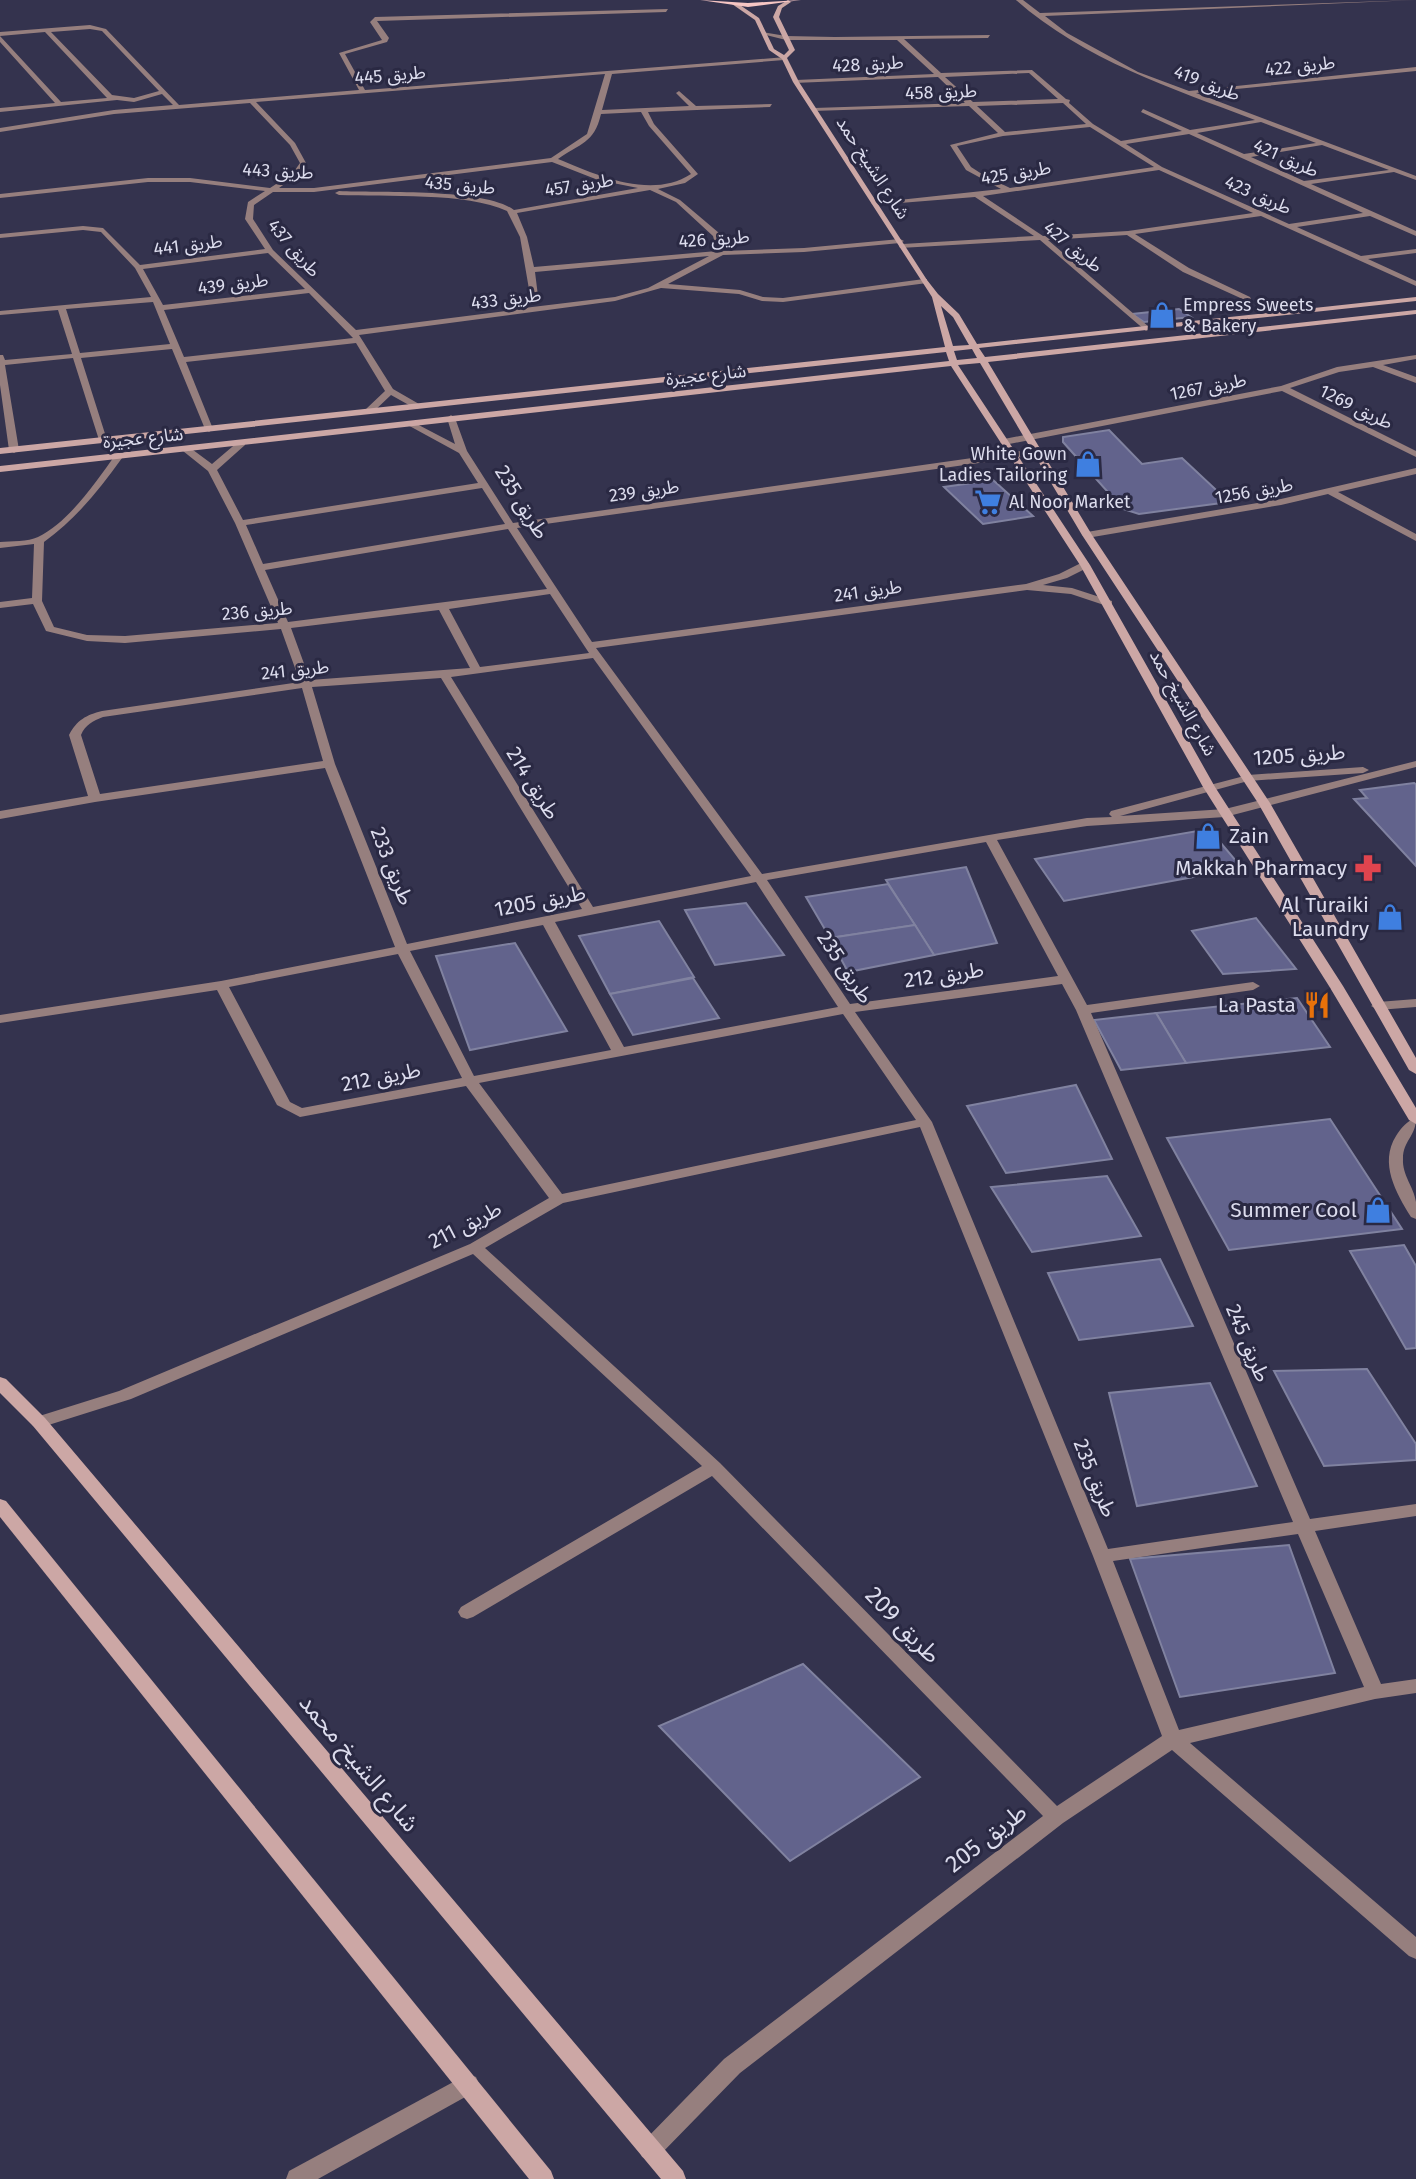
<svg xmlns="http://www.w3.org/2000/svg" width="1416" height="2179" font-family="'Fira Sans','Noto Sans Arabic',sans-serif">
<rect width="100%" height="100%" fill="#34334e"/>
<g fill="#62638c" stroke="#8082a0" stroke-width="2">
<path d="M1179,309l12,8 -47,5 -12,-8z"/>
<path d="M1109,430l33,34 40,-6 47,44 -90,12 -16,-5 -60,-67v-5z"/>
<path d="M993,480l40,36 -50,8 -39,-37z"/>
<path d="M1414,783l2,1v82l-62,-67 13,-1 -7,-8z"/>
<path d="M1209,829l33,39 -178,33 -29,-42z"/>
<path d="M966,867l31,76 -63,12 -48,-75z"/>
<path d="M888,884l27,41 -85,13 -24,-41z"/>
<path d="M746,903l38,52 -69,10 -30,-55z"/>
<path d="M1256,918l40,51 -73,5 -31,-43z"/>
<path d="M659,921l35,56 -84,17 -31,-58z"/>
<path d="M915,925l19,30 -86,17 -18,-34z"/>
<path d="M515,943l52,88 -97,19 -34,-94z"/>
<path d="M693,978l26,40 -86,17 -23,-41z"/>
<path d="M1297,998l33,49 -144,16 -30,-50z"/>
<path d="M1156,1013l30,50 -65,7 -27,-50z"/>
<path d="M1076,1085l36,74 -106,14 -39,-67z"/>
<path d="M1330,1119l72,110 -173,21 -62,-112z"/>
<path d="M1107,1176l34,60 -109,16 -41,-65z"/>
<path d="M1404,1245l12,21v82l-10,1 -56,-98z"/>
<path d="M1160,1259l33,67 -114,14 -31,-67z"/>
<path d="M1367,1369l49,75v16l-92,6 -50,-95z"/>
<path d="M1210,1383l47,103 -120,20 -28,-113z"/>
<path d="M1289,1545l46,128 -155,24 -50,-138z"/>
<path d="M803,1664l117,113 -130,84 -131,-135z"/>
</g>
<g fill="none" stroke-linecap="round" stroke-linejoin="round">
<g fill="#967f7e" fill-rule="evenodd">
<path d="M1016,0h7l17,13 376,-13 -371,16 22,17 71,39 51,19 227,-24v4l-220,22 220,83v4l-22,-8 -83,12 105,47v5l-46,-20 -73,11 64,29 55,-7v4l-48,6 48,22v5l-155,-70 -126,18 54,34 61,29 1,2 -4,2 -64,-29 -56,-37 -79,5 101,87 1,2 -4,2 -106,-91 -140,8 -1,-2 4,-2 131,-8 -59,-39 -100,8 -4,-2 130,-14 -35,-19 -16,-25 48,-12 -29,-27 -157,5 2,-3 151,-5 -27,-26 -144,6 2,-3 138,-6 -37,-34h-111l-24,-6v-2l24,4 49,1 155,-2 -2,3 -84,1 37,34 91,-3 34,29 4,1 -1,3 24,21 28,17 61,-10 -41,-19 2,-3 47,21 65,-10c-84,-32 -171,-60 -239,-120zM1029,73l29,26 -85,3 -28,-25zM1063,103l23,21 -81,8 -28,-26zM1261,122l55,21 -72,11 -47,-21zM1090,127l64,40 -144,21 -25,-12 -14,-9 -14,-21 46,-10zM1189,134l174,79 -74,11 -127,-57 -36,-23zM1322,145l67,25 -85,11 -53,-24zM1159,170l94,43 -125,18 -85,5 -60,-40z"/>
<path d="M668,9l-2,3 -289,9 12,17 -2,4 -42,12 20,36 421,-33 -2,3 -172,14 -10,36 87,-4 -13,-13 3,-2 17,15 76,-2 -2,3 -122,5 6,12 44,50 -13,9 -27,6 22,11 39,33 5,18 80,-3 96,-9 4,2 -4,2 -96,9 -81,3 -55,29 72,6 23,7 20,1 141,-19h3v4l-144,19 -21,-1 -23,-7 -78,-6 -46,13 -256,34 34,54 26,15v4l-3,1 -25,-14 -19,18h-6v-4l19,-18 -29,-48 -170,19 27,67 -4,3 -4,-3 -33,-80 -91,9 26,82 -4,3 -4,-3 -26,-82 -68,7 14,85 -5,3 -5,-3 -9,-65v-30h3l2,5 67,-6 -14,-44 -58,5v-4l151,-14 -16,-29 -34,-36 -18,-2 -83,8v-4l83,-8 20,2 37,37 125,-16 -20,-30 3,-17 17,-11 -75,-9h-42l-148,16v-4l148,-16h42l80,10 23,-15 7,-10 -10,-18 -40,-42 -136,11 -114,18v-4l114,-18 59,-5 -11,-11 -28,8 -17,-2 -117,12v-4l55,-5 -55,-61v-6l61,66 46,-4 -62,-66 -45,4v-4l90,-7 16,4 73,76 180,-15 -20,-37 43,-13 -12,-18 5,-5zM90,29l12,2 57,60 -25,7 -22,-3 -61,-63zM605,74l-18,60 -36,24 -237,30h-35l18,-13 9,-12 -11,-20 -39,-41zM641,112l8,14 42,48c-40,26 -94,1 -133,-15 22,-16 36,-15 43,-45zM552,162l46,18 40,8 -124,22c-29,-22 -136,-17 -175,-19l-4,2 4,2c46,2 128,-3 168,16l13,26 10,58 -17,15 -157,20 -83,-80 -20,-31 1,-14 19,-13h41zM650,190l26,12 37,34 4,15 -183,16 -7,-30 -10,-24zM268,253l37,36 -142,16 -20,-36zM709,256l-61,32 -33,9 -91,11 14,-12 -3,-24zM309,293l44,45 -169,19 -20,-47zM153,302l17,42 -90,9 -14,-44z"/>
<path d="M1416,355v4l-33,6 33,12v6l-43,-16 -34,5 -49,16 126,63v6l-134,-66 -278,54 -4,-3 4,-3 277,-53 56,-19z"/>
<path d="M451,415l4,3 12,33 46,72 523,-74 5,3 -5,3 -519,73 75,114 434,-58 33,-10 22,-11h8v4l-22,11 -24,7 29,3 40,13v4h-8l-33,-11 -44,-4 -431,58 166,226 325,-56 25,-1 -3,-3 2,-3 137,-36 115,-8 6,3 -6,3 -115,8 -128,35 105,-7 191,-48v6l-191,50 -138,9 -90,14 90,165 166,-23 7,4 -7,4 -162,23 219,506 106,-15v12l-101,15 66,153 35,-5v14l-41,6 -185,44 226,194v22l-7,-3 -237,-206 -109,73 -323,250 -82,84 -8,3 -8,-3 -3,-7 3,-7 82,-84 319,-243 -331,-340 -239,141 -6,2 -6,-2 -3,-5 3,-5 241,-141 -229,-212 -342,145 -92,29 -6,-2 -2,-4 2,-4 86,-27 351,-147 79,-46 -83,-112 -166,31 -23,-12 -60,-115 -217,33v-8l221,-34 174,-34 -70,-179 -230,34 -95,17v-8l88,-15 -19,-61c8,-15 17,-20 33,-24l198,-29 -19,-53 -156,14 -38,-2 -41,-10 -13,-27 -33,4v-6l32,-4 2,-54 -34,4v-6c11,-1 28,0 38,-5 31,-15 58,-55 78,-83h6v4c-23,32 -46,61 -78,84l-2,59 12,26 33,8 38,1 153,-13 -43,-100 -27,-52 -25,-20v-4h6l23,17 27,-23h6v4l-28,25 26,50 235,-37 -19,-30 -55,-30 7,-2 44,23 -8,-26zM482,488l23,36 -242,40 -17,-39zM508,529l39,60 -259,33 -23,-52zM550,594l39,59 -109,14 -31,-58zM439,610l31,58 -160,12 -19,-52zM593,658l158,218 -158,31 -142,-230zM441,678l141,231 -175,35 -72,-180 -23,-77zM302,688l21,73 -223,33 -19,-59c4,-10 12,-14 22,-18zM986,842l72,134 -208,28 -83,-124zM756,882l82,125 -214,40 -69,-125zM543,925l68,125 -137,26 -64,-125zM398,954l64,124 -160,30 -12,-6 -61,-115zM1062,984l14,26 217,512 -185,27 -176,-427 -77,-110zM843,1014l73,106 -354,74 -83,-111zM920,1127l173,429 69,180 -105,70 -337,-343 -235,-215 78,-45zM1298,1534l66,153 -185,43 -66,-169z"/>
<path d="M1416,468v6l-78,18 78,42v7l-88,-47 -47,11 -194,33 -5,-3 5,-3 194,-33z"/>
<path d="M1416,999v8l-38,3 -7,-4 7,-4z"/>
<path d="M1416,1118c0,19 -13,22 -13,41 -1,16 11,28 13,43 0,5 0,11 0,17l-5,-2c-15,-24 -32,-54 -15,-81 5,-8 12,-16 20,-18z"/>
<path d="M468,2074l8,3 3,7 -3,7 -158,88h-32l3,-8z"/>
</g>
<g fill="#cca7a5" fill-rule="evenodd">
<path d="M788,0l3,2 -9,6 -3,9 16,33 -8,8 12,24 128,198 11,14 21,20 18,30 439,-47v4l-437,47 6,9 431,-47v4l-428,48 104,173 178,268 146,255v16l-7,-4 -151,-267 -176,-268 -102,-172 -22,2 132,200 125,222 128,199 73,122v16l-7,-4 -80,-134 -126,-199 -123,-222 -129,-199 -951,106v-6l949,-105 -3,-9 -946,102v-6l945,-101 -13,-50 -139,-215 -11,-23 -13,-9 -14,-30 -23,-16 5,-1 22,15 15,31 10,6 5,-5 -16,-33 5,-11zM941,306l12,11 16,28 -16,1zM972,349l5,9 -20,2 -3,-9z"/>
<path d="M0,1377l6,2 39,39 638,753 3,8h-25l-628,-753 -33,-33z"/>
<path d="M0,1499l6,2 545,670 3,8h-25l-529,-662z"/>
</g>
<path fill="#f6c6c4" fill-rule="evenodd" d="M700,0l48,3 53,-3 -53,7z"/>
</g>
<defs>
<symbol id="shop-bare" viewBox="-9 -9 18 18"><path d="M-5-2.5h2.3a2.7 3.5 0 0 1 5.4 0H5L5.5 6h-11ZM-1.5-2.5h3a1.5 2.3 0 0 0-3 0Z" fill="#3f7fe0" stroke="#2a2943" stroke-width="2.5" paint-order="stroke"/></symbol>
<symbol id="supermarket-bare" viewBox="-9 -9 18 18"><path d="M-6-5.5h2.5l.6 2H6L4.5 2H-2.5L-4.4-4H-6ZM-1.5 3.2a1.3 1.3 0 1 0 .1 0ZM3 3.2a1.3 1.3 0 1 0 .1 0Z" fill="#3f7fe0" stroke="#2a2943" stroke-width="2.5" paint-order="stroke"/></symbol>
<symbol id="pharmacy-bare" viewBox="-9 -9 18 18"><path d="M-2-6h4v4h4v4h-4v4h-4v-4h-4v-4h4Z" fill="#e0444e" stroke="#2a2943" stroke-width="2.5" paint-order="stroke"/></symbol>
<symbol id="restaurant-bare" viewBox="-9 -9 18 18"><path d="M-5-6h1v4h1v-4h1v4h1v-4h1v5L-1.5 .5V6h-2V.5L-5-1ZM5-6V6H3V1.5H1.5Q1.5-4 5-6Z" fill="#e8710a" stroke="#2a2943" stroke-width="2.5" paint-order="stroke"/></symbol>
</defs>
<g fill-rule="evenodd">
<use href="#shop-bare" x="1143" y="296" width="38" height="38"/>
<use href="#shop-bare" x="1069" y="445" width="38" height="38"/>
<use href="#supermarket-bare" x="969" y="483" width="38" height="38"/>
<use href="#shop-bare" x="1189" y="817" width="38" height="38"/>
<use href="#pharmacy-bare" x="1349" y="849" width="38" height="38"/>
<use href="#shop-bare" x="1371" y="898" width="38" height="38"/>
<use href="#restaurant-bare" x="1298" y="986" width="38" height="38"/>
<use href="#shop-bare" x="1359" y="1191" width="38" height="38"/>
</g>
<g text-anchor="middle" stroke-width="6" stroke-linejoin="round" paint-order="stroke">
<g font-size="18" fill="#dcdced" stroke="#2a2943">
<text transform="translate(868 64) rotate(-3)" y="6">طريق 428</text>
<text transform="translate(1300 66) rotate(-6)" y="6">طريق 422</text>
<text transform="translate(390 75) rotate(-5)" y="6">طريق 445</text>
<text transform="translate(1207 83) rotate(21)" y="6">طريق 419</text>
<text transform="translate(941 92) rotate(-2)" y="6">طريق 458</text>
<text transform="translate(1286 158) rotate(24)" y="6">طريق 421</text>
<text transform="translate(873 168) rotate(57)" y="6">شارع الشيخ حمد</text>
<text transform="translate(278 171) rotate(3)" y="6">طريق 443</text>
<text transform="translate(1016 173) rotate(-9)" y="6">طريق 425</text>
<text transform="translate(460 185) rotate(5)" y="6">طريق 435</text>
<text transform="translate(579 185) rotate(-9)" y="6">طريق 457</text>
<text transform="translate(1258 195) rotate(24)" y="6">طريق 423</text>
<text transform="translate(714 239) rotate(-4)" y="6">طريق 426</text>
<text transform="translate(188 245) rotate(-7)" y="6">طريق 441</text>
<text transform="translate(1073 247) rotate(39)" y="6">طريق 427</text>
<text transform="translate(294 248) rotate(49)" y="6">طريق 437</text>
<text transform="translate(233 284) rotate(-7)" y="6">طريق 439</text>
<text transform="translate(506 299) rotate(-7)" y="6">طريق 433</text>
<text transform="translate(706 375) rotate(-6)" y="6">شارع عجيرة</text>
<text transform="translate(1208 387) rotate(-11)" y="6">طريق 1267</text>
<text transform="translate(1356 407) rotate(26)" y="6">طريق 1269</text>
<text transform="translate(143 438) rotate(-6)" y="6">شارع عجيرة</text>
<text transform="translate(644 491) rotate(-8)" y="6">طريق 239</text>
<text transform="translate(1254 491) rotate(-10)" y="6">طريق 1256</text>
<text transform="translate(868 591) rotate(-8)" y="6">طريق 241</text>
<text transform="translate(257 611) rotate(-5)" y="6">طريق 236</text>
<text transform="translate(295 670) rotate(-6)" y="6">طريق 241</text>
<text transform="translate(1183 703) rotate(61)" y="6">شارع الشيخ حمد</text>
</g>
<g font-size="18" fill="#dcdced" stroke="#2a2943" text-anchor="start">
<text x="1183" y="311">Empress Sweets<tspan x="1183" dy="21">&amp; Bakery</tspan></text>
<text x="1067" y="460" text-anchor="end">White Gown<tspan x="1067" dy="21">Ladies Tailoring</tspan></text>
<text x="1009" y="508">Al Noor Market</text>
</g>
<g font-size="21" fill="#dcdced" stroke="#2a2943">
<text transform="translate(522 502) rotate(58)" y="7">طريق 235</text>
<text transform="translate(1299 755) rotate(-4)" y="7">طريق 1205</text>
<text transform="translate(533 783) rotate(58)" y="7">طريق 214</text>
<text transform="translate(392 866) rotate(68)" y="7">طريق 233</text>
<text transform="translate(540 901) rotate(-11)" y="7">طريق 1205</text>
<text transform="translate(845 967) rotate(56)" y="7">طريق 235</text>
<text transform="translate(944 975) rotate(-8)" y="7">طريق 212</text>
<text transform="translate(381 1077) rotate(-11)" y="7">طريق 212</text>
<text transform="translate(465 1225) rotate(-27)" y="7">طريق 211</text>
<text transform="translate(1248 1343) rotate(67)" y="7">طريق 245</text>
<text transform="translate(1095 1478) rotate(68)" y="7">طريق 235</text>
</g>
<g font-size="21" fill="#dcdced" stroke="#2a2943" text-anchor="end">
<text x="1229" y="843" text-anchor="start">Zain</text>
<text x="1347" y="875">Makkah Pharmacy</text>
<text x="1369" y="912">Al Turaiki<tspan x="1369" dy="24">Laundry</tspan></text>
<text x="1296" y="1012">La Pasta</text>
<text x="1357" y="1217">Summer Cool</text>
</g>
<g font-size="24" fill="#dcdced" stroke="#2a2943">
<text transform="translate(903 1625) rotate(46)" y="8">طريق 209</text>
<text transform="translate(359 1763) rotate(50)" y="8">شارع الشيخ محمد</text>
<text transform="translate(986 1838) rotate(-38)" y="8">طريق 205</text>
</g>
</g>
</svg>
